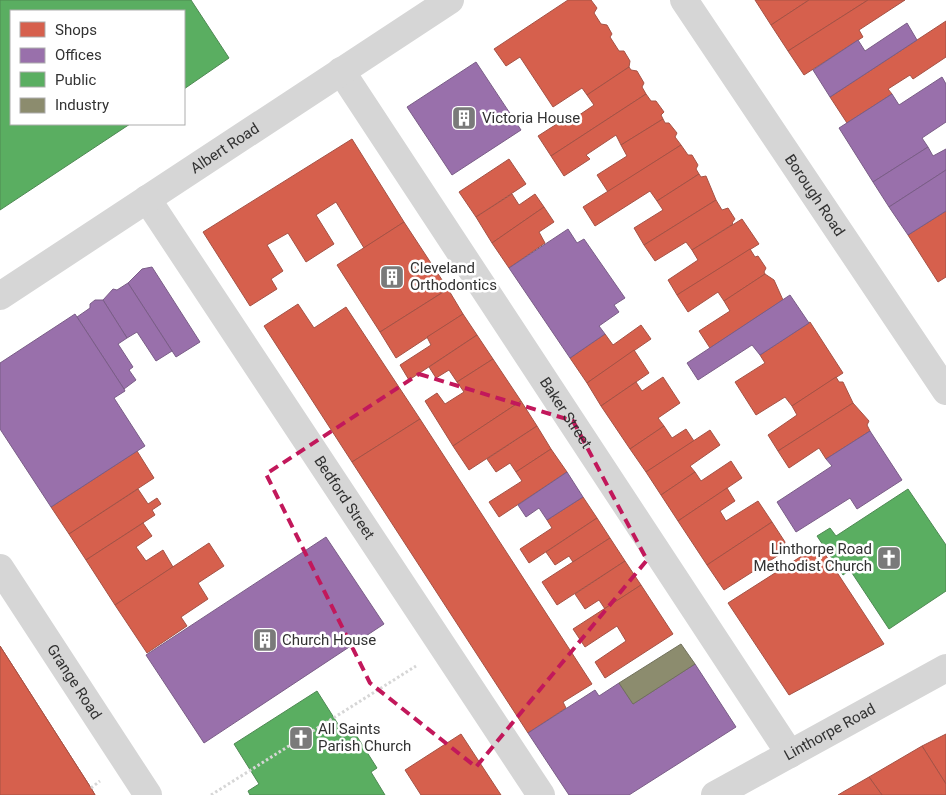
<svg xmlns="http://www.w3.org/2000/svg" width="946" height="795" font-family="Roboto,sans-serif">
<style>
.shops{fill:#d6604d;stroke:#a55245}
.offices{fill:#9970ab;stroke:#7a5d87}
.public{fill:#5aae61;stroke:#4e8953}
.industry{fill:#8c8c6e;stroke:#71715c}
.lines{fill:none;stroke-linecap:round;stroke-linejoin:round}
.path{stroke:#d6d6d6;stroke-width:3;stroke-dasharray:2.5 2.5;stroke-linecap:butt}
.minor{stroke:#d6d6d6;stroke-width:28}
.tertiary{stroke:#d6d6d6;stroke-width:28}
.marked{fill:none;stroke:#c2185b;stroke-width:4;stroke-dasharray:10 6;stroke-linejoin:round}
.labels{text-anchor:middle;dominant-baseline:central;stroke-width:5;stroke-linejoin:round;paint-order:stroke}
.poi-label{font-size:15px;fill:#323232;stroke:#fff;text-anchor:start}
.street-label{font-size:15px;fill:#323232;stroke:#fff}
</style>
<rect width="100%" height="100%" fill="#fff"/>
<g class="shops">
<path d="M568,0H591L597,8L594,13L601,24L607,25L612,34L610,37L619,51H624L630,61L629,67L587,95L582,88L553,107L520,57L506,66L494,49Z"/>
<path d="M755,0H809L771,25Z"/>
<path d="M809,0H868L788,51L771,25Z"/>
<path d="M868,0H905L859,30L863,37L804,75L788,51Z"/>
<path d="M946,21V57L913,79L910,75L888,89L892,94L847,123L830,97Z"/>
<path d="M629,67L631,70L637,71L644,83L642,87L646,94L551,156L538,136L563,120L566,124L594,105L587,95Z"/>
<path d="M646,94L651,101H656L664,112L661,115L663,119L621,145L616,135L586,155L590,159L564,176L551,156Z"/>
<path d="M663,119L665,123H669L677,133L675,137L681,145L608,192L597,175L627,156L621,145Z"/>
<path d="M352,139L404,222L364,248L336,202L316,215L334,244L306,262L288,233L267,245L283,271L271,279L277,289L250,306L203,232Z"/>
<path d="M681,145L688,155H692L698,165L696,169L699,174L657,201L650,191L595,226L583,207Z"/>
<path d="M509,159L526,184L476,217L459,192Z"/>
<path d="M699,174L701,177L706,176L716,200L644,245L634,228L663,210L657,201Z"/>
<path d="M512,194L519,205L535,194L544,207L492,243L476,217Z"/>
<path d="M716,200L722,210L728,208L735,219L732,223L733,224L692,250L686,242L655,261L644,245Z"/>
<path d="M544,207L554,222L539,232L545,243L509,268L492,243Z"/>
<path d="M946,211V277L938,282L908,235Z"/>
<path d="M742,219L759,244L677,295L668,280L698,260L692,250Z"/>
<path d="M404,222L448,289L380,332L337,265Z"/>
<path d="M750,249L755,257L758,256L766,268L764,272L765,274L724,301L718,292L688,312L677,295Z"/>
<path d="M765,274L774,280L783,300L710,348L699,331L730,311L724,301Z"/>
<path d="M448,289L463,314L396,358L380,332Z"/>
<path d="M298,304L314,328L346,307L420,419L352,462L264,326Z"/>
<path d="M463,314L477,335L409,380L400,365L431,345L427,337Z"/>
<path d="M810,322L843,373L792,406L785,397L756,415L735,382L765,363L760,355Z"/>
<path d="M641,325L651,339L587,383L570,358L605,334L613,345Z"/>
<path d="M477,335L493,359L457,382L449,370L436,378L429,367Z"/>
<path d="M634,350L649,373L601,406L587,383Z"/>
<path d="M493,359L521,401L453,446L425,401L437,393L445,404L464,392L457,382Z"/>
<path d="M663,377L680,403L658,418L664,426L630,449L601,406L636,382L642,391Z"/>
<path d="M836,377L839,382H843L853,403L778,451L768,435L797,415L792,406Z"/>
<path d="M521,401L537,426L469,470L453,446Z"/>
<path d="M853,403L869,421L867,425L870,431L826,459L819,448L789,468L778,451Z"/>
<path d="M420,419L592,684L563,702L566,708L528,733L352,462Z"/>
<path d="M537,426L551,449L516,472L510,463L496,472L487,459Z"/>
<path d="M664,426L672,438L686,429L694,441L646,472L630,449Z"/>
<path d="M710,430L720,445L690,466L695,472L661,495L646,472Z"/>
<path d="M551,449L567,472L499,517L489,502L522,481L516,472Z"/>
<path d="M137,451L154,478L69,534L51,507Z"/>
<path d="M731,461L742,478L678,521L661,495L695,472L701,481Z"/>
<path d="M727,488L735,501L720,511L726,521L758,501L772,522L707,565L678,521Z"/>
<path d="M138,489L148,504L157,498L161,504L152,510L155,515L86,560L69,534Z"/>
<path d="M583,497L597,518L529,563L520,549L552,528L547,520Z"/>
<path d="M597,518L610,538L573,562L569,556L555,565L546,552Z"/>
<path d="M772,522L785,542L782,553L724,590L707,565Z"/>
<path d="M143,523L152,536L136,547L146,561L163,550L173,567L115,605L86,560Z"/>
<path d="M610,538L625,561L557,605L542,582Z"/>
<path d="M209,543L224,566L198,583L208,599L181,617L187,626L147,653L115,605Z"/>
<path d="M819,545L884,644L789,695L728,603Z"/>
<path d="M625,561L641,585L605,609L599,600L585,609L575,594Z"/>
<path d="M641,585L673,634L605,678L595,662L626,641L617,626L585,647L573,629Z"/>
<path d="M0,646L91,788L95,795H0Z"/>
<path d="M0,646L91,788L95,795H0Z"/>
<path d="M461,734L501,795H421L405,770Z"/>
<path d="M946,734V784L922,746Z"/>
<path d="M922,746L946,784V795H882L869,777Z"/>
<path d="M869,777L882,795H838L843,792Z"/>
</g>
<g class="offices">
<path d="M907,23L917,40L830,97L813,70L858,40L865,51Z"/>
<path d="M476,62L521,130L452,175L407,107Z"/>
<path d="M942,77L946,84V122L922,138L928,147L873,182L839,128L892,94L899,105Z"/>
<path d="M928,147L933,156L946,149V170L889,207L873,182Z"/>
<path d="M946,170V211L908,235L889,207Z"/>
<path d="M568,229L577,243L584,239L625,298L614,305L619,312L599,326L605,334L570,358L509,268Z"/>
<path d="M152,267L200,342L176,357L128,283L142,269Z"/>
<path d="M128,283L172,351L156,361L137,332L127,338L103,300L113,289L117,290Z"/>
<path d="M790,295L809,323L760,355L752,345L698,380L687,363Z"/>
<path d="M95,300H103L127,338L118,344L133,367L129,370L136,380L124,389L77,317L90,308V304Z"/>
<path d="M75,314L124,389L125,391L114,398L145,446L51,507L0,429V363Z"/>
<path d="M870,431L902,480L857,509L850,498L796,532L777,502L832,466L826,459Z"/>
<path d="M567,472L583,497L547,520L539,508L526,517L518,505Z"/>
<path d="M326,537L384,624L204,743L146,655Z"/>
<path d="M695,664L736,727L629,795H569L528,733L595,690L599,696L619,683L633,704Z"/>
</g>
<g class="public">
<path d="M0,0H191L229,58L184,89V11H11V124H130L0,210Z"/>
<path d="M908,489L946,545V591L889,629L850,570L843,575L817,536L830,528L836,536Z"/>
<path d="M317,691L343,732L351,727L377,768L371,772L385,795H250L248,791L259,784L234,744Z"/>
</g>
<path class="industry" d="M681,644L695,664L633,704L619,683Z"/>
<g class="lines">
<g class="path">
<path d="M91,788L100,781"/>
<path d="M211,795L416,666"/>
</g>
<g class="minor">
<path id="s1" d="M341,71L790,754"/>
<path id="s2" d="M147,199L541,795"/>
<path id="s3" d="M0,296L450,0"/>
<path id="s4" d="M0,568L148,795"/>
<path id="s5" d="M715,795L946,668"/>
</g>
<path class="tertiary" id="s6" d="M684,0L946,391"/>
</g>
<path class="marked" d="M419,374L573,421L647,560L476,767L370,683L266,474Z"/>
<defs>
<symbol id="building-square" viewBox="-11 -11 22 22"><rect x="-9" y="-9" width="18" height="18" rx="4" fill="#7a7a7a" stroke="#fff"/><path d="M-4-6H4V6H1V3H-1V6H-4ZM-2.5-4.3h1.7v1.8h-1.7ZM.8-4.3h1.7v1.8H.8ZM-2.5-1h1.7V.8h-1.7ZM.8-1h1.7V.8H.8Z" fill="#fff"/></symbol>
<symbol id="church-square" viewBox="-11 -11 22 22"><rect x="-9" y="-9" width="18" height="18" rx="4" fill="#7a7a7a" stroke="#fff"/><path d="M-1.2-6h2.4v3.5h3.3v2.4h-3.3V6h-2.4V-.1h-3.3v-2.4h3.3Z" fill="#fff"/></symbol>
</defs>
<g fill-rule="evenodd">
<use href="#building-square" x="450" y="104" width="28" height="28"/>
<use href="#building-square" x="378" y="263" width="28" height="28"/>
<use href="#church-square" x="875" y="544" width="28" height="28"/>
<use href="#building-square" x="251" y="626" width="28" height="28"/>
<use href="#church-square" x="287" y="724" width="28" height="28"/>
</g>
<g class="labels">
<g class="poi-label">
<text x="482" y="118">Victoria House</text>
<text x="410" y="268">Cleveland<tspan x="410" dy="17">Orthodontics</tspan></text>
<text x="872" y="549" text-anchor="end">Linthorpe Road<tspan x="872" dy="17">Methodist Church</tspan></text>
<text x="282" y="640">Church House</text>
<text x="318" y="729">All Saints<tspan x="318" dy="17">Parish Church</tspan></text>
</g>
<g class="street-label">
<text stroke="none"><textPath href="#s3" startOffset="269">Albert Road</textPath></text>
<text stroke="none"><textPath href="#s6" startOffset="235">Borough Road</textPath></text>
<text stroke="none"><textPath href="#s1" startOffset="409">Baker Street</textPath></text>
<text stroke="none"><textPath href="#s2" startOffset="358">Bedford Street</textPath></text>
<text stroke="none"><textPath href="#s4" startOffset="136">Grange Road</textPath></text>
<text stroke="none"><textPath href="#s5" startOffset="131">Linthorpe Road</textPath></text>
</g>
</g>
<rect x="10" y="10" width="175" height="115" fill="#ffffff" stroke="#adadad"/>
<rect x="20" y="22" width="25" height="15" fill="#d6604d" stroke="#adadad"/>
<text x="55" y="35" font-size="15" fill="#323232">Shops</text>
<rect x="20" y="48" width="25" height="15" fill="#9970ab" stroke="#adadad"/>
<text x="55" y="60" font-size="15" fill="#323232">Offices</text>
<rect x="20" y="72" width="25" height="15" fill="#5aae61" stroke="#adadad"/>
<text x="55" y="85" font-size="15" fill="#323232">Public</text>
<rect x="20" y="98" width="25" height="15" fill="#8c8c6e" stroke="#adadad"/>
<text x="55" y="110" font-size="15" fill="#323232">Industry</text>
</svg>
